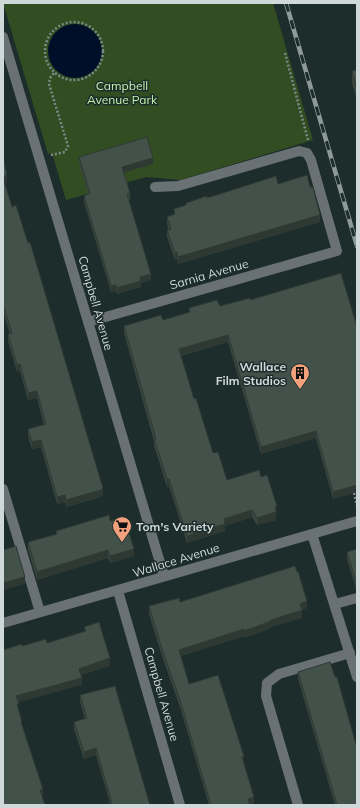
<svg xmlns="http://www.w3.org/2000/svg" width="360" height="808" font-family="Mulish,sans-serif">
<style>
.green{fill:#324d22}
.water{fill:#000f29}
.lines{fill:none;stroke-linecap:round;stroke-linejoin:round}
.path{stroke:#7d8a8a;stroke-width:2.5;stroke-dasharray:2 2;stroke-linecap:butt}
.minor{stroke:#6a7174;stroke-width:10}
.rail-casing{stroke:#8e9a9a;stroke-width:4.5}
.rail{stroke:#1c2d2c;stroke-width:3;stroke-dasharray:9;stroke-linecap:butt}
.wall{fill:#39463f}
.shaded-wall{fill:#2e3933}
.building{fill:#425149;stroke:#2e3933}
.labels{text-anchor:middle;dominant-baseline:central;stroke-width:3;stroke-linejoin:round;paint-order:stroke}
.park-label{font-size:12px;fill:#c6f4ac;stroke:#1c2d2c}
.street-label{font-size:12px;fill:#cfd9d9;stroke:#1c2d2c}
.poi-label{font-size:12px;font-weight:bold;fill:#cfd9d9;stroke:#1c2d2c;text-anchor:end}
</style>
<rect width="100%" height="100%" fill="#1c2d2c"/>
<path class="green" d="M3,3H273L313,140L180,180L146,177L66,200L52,153L48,154Z"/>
<circle class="water" cx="75" cy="51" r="27"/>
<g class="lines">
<g class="path">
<circle cx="74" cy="51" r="29"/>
<path d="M285,53L308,140"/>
<path d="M51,155L65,152L68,146L49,84L50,78L54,73"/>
<path d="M354,493L357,506"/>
</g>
<g class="minor">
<path d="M3,37L164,576"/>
<path d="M88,322L337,251L311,160L307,153L299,151L178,186L155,187"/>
<path d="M3,489L40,612"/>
<path d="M312,534L357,677"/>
<path d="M118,591L180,805"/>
<path d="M335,604L357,598"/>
<path d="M3,623L357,521"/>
<path d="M298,805L266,696L267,683L279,674L350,653"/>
</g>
<defs>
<path id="rail" d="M286,3L357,246"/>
</defs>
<use href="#rail" class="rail-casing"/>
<use href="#rail" class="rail"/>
</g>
<g class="wall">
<path d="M357,70V101L352,83V71Z"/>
<path d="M3,157L7,182L5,183L103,495L101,497L66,507L65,502L57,504L41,447L32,449L28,436V429L44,425L37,398L28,400L20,371L17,372L8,341V334H10L3,312Z"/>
<path d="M79,157L153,164L124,172L130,193V200H129L151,280L141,283V287L117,294L116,291L111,292L84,202V196L88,194L79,163Z"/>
<path d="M278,184L320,222L178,264L177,259L175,260L167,237V230L168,229L167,224V217L174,214V209L186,205V203Z"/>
<path d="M250,300L357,327V492L333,499L316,438L261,454L228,342L181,356L194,399L213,453L227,480L261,477L277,513L276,514V520L257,525L252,517L225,526V531L187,543L169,486L167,487L159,461L154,446V441L124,333V326L163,320L189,313V308L220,306Z"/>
<path d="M110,521L134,556L110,563L108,558L37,580L28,550V542L56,534V531Z"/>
<path d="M357,549V592L347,559V552Z"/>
<path d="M180,602L307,608L302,610V618L271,627V628L258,633L244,638V636L181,656L189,684L244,763V764L254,804L251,805H209L180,707L163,659L149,614V606Z"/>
<path d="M298,672L357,805H335L298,679Z"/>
<path d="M80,695L150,805L110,803L96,755L84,759L74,729V722L85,719L80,702Z"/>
</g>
<g class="shaded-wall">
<path d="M153,158V164L122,173V167Z"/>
<path d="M7,175V182L3,184V177Z"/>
<path d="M320,215V222L178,264V257Z"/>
<path d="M177,252V259L175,260V253Z"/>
<path d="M151,274V280L141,283V287L117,294V288L140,277Z"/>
<path d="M116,285V291L111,292V286Z"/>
<path d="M228,335V342L179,356V349Z"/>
<path d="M20,364V371L17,372V365Z"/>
<path d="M37,391V398L28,400V393Z"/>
<path d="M316,431V438L261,454V447Z"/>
<path d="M41,440V447L32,449V442Z"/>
<path d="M167,479H169V486L167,487Z"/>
<path d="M357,485V492L333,499V492Z"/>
<path d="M103,488V495L101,497L66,507V500Z"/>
<path d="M65,495V502L57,504V497Z"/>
<path d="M277,506L276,520L257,525V518L275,507Z"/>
<path d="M252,510V517L225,526V531L187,543V536L224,519Z"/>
<path d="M134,549V556L110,563V556Z"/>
<path d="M108,550V558L37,580V572Z"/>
<path d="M25,577V584L3,590V583Z"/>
<path d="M307,601V608L300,611V604Z"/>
<path d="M302,610V618L271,627V628L244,638V631L271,620Z"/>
<path d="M244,629V636L179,657V650Z"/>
<path d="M110,658V666L79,676V669Z"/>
<path d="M82,678V685L16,703V696Z"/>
<path d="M96,748V755L84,759V752Z"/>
<path d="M244,756V763L242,764V757Z"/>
<path d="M43,789V796L40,797V790Z"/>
<path d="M254,797V804L248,805V799Z"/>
</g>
<g class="building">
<path d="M357,70V89L352,71Z"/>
<path d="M147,137L153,158L122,167L130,193L127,194L151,274L140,277L141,281L117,288L116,285L111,286L84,196L90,193L79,157Z"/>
<path d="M3,157L7,175L3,177Z"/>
<path d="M307,175L310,187H313L320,215L178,257L177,252L175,253L167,230L171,229L167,217L175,214L174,209L186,205V203L207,196V198L276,176L278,184Z"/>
<path d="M3,178L12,207L16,205L28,243L30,242L97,468L103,488L101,490L66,500L65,495L57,497L41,440L32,442L28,429L46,424L37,391L28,393L20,364L17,365L8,334L12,333L3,305Z"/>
<path d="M341,273L357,327V485L333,492L316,431L261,447L228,335L179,349L194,399L196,398L213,453L218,452L227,480L259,470L261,477L267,475L277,506L275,507L276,512L257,518L252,510L224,519L225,524L187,536L169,479H167L159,454L154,439H156L124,326L161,315L163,320L190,312L189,308L217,300L220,306L250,298V300Z"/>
<path d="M109,515L110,521L124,517L134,549L110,556L108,550L37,572L28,542L57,534L56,531Z"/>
<path d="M16,546L25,577L3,583V550Z"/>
<path d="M357,549V585L347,552Z"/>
<path d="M295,566L297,572L298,571L307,601L300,604L302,610L271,620V621L258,626L244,631V629L179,650L189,684L218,675L244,756L242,757L254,797L248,799L250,805H211L180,700L163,652L149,606L179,598L180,602Z"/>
<path d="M99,622L110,658L79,669L82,678L16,696L19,704H17L22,722H21L43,789L40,790L45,805H3V650L22,644V646L46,639L47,643L86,631L84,627Z"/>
<path d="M330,662L335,677H337L357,748V805H337L298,672Z"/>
<path d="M115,686L150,805H107V804L112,803L96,748L84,752L74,722L87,718L80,695Z"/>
</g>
<defs>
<symbol id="building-pin" viewBox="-11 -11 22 30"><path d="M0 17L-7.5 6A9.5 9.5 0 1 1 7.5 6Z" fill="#f1a17c" stroke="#1c2d2c"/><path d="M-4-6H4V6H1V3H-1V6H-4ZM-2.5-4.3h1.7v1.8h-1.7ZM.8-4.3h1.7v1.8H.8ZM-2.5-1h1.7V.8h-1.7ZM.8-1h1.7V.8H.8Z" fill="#111"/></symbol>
<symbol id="supermarket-pin" viewBox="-11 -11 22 30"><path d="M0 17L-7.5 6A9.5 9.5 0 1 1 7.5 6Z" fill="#f1a17c" stroke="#1c2d2c"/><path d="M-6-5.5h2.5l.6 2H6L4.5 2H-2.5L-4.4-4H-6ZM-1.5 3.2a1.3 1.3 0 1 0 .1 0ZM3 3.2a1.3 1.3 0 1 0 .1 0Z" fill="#111"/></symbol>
</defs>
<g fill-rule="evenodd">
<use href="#building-pin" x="289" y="362" width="22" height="30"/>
<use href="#supermarket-pin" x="111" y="515" width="22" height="30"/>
</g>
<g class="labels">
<g class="park-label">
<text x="122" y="85">Campbell<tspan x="122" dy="14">Avenue Park</tspan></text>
</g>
<g class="street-label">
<text transform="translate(209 274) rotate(-16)">Sarnia Avenue</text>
<text transform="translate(96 303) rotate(74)">Campbell Avenue</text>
<text transform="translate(176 560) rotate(-17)">Wallace Avenue</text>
<text transform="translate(162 694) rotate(74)">Campbell Avenue</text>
</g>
<g class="poi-label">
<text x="286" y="366">Wallace<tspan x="286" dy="14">Film Studios</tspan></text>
<text x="136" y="526" text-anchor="start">Tom's Variety</text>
</g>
</g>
<rect width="360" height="808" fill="none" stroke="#cfd9d9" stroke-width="8"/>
</svg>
